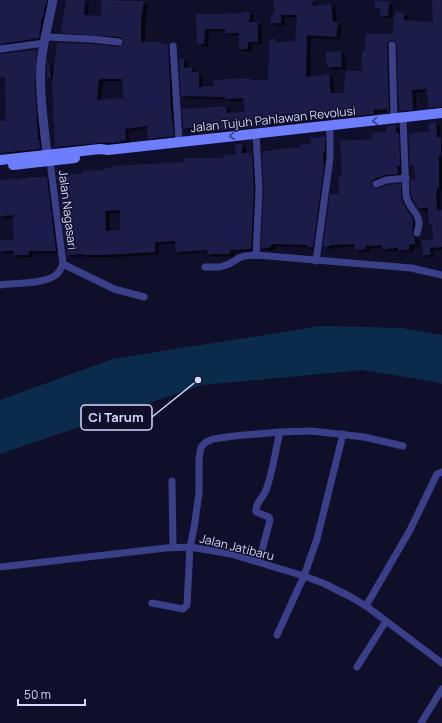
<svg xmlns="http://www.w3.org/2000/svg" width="442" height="723" font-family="Manrope,sans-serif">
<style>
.water{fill:#0b2b4c}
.building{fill:#1e1b4a;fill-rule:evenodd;filter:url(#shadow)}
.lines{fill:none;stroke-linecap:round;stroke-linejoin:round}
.minor{stroke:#394089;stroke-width:7}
.tertiary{stroke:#394089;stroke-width:9}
.secondary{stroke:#6e7dff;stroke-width:10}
.oneway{stroke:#3a4089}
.labels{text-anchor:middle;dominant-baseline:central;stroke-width:3;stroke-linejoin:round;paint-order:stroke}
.street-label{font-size:12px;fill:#d7d8ff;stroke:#100f29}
.leader{fill:none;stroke:#d7d8ff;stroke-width:1.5}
.callout-dot{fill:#d7d8ff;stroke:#100f29;stroke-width:1.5}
.callout{fill:#100f29;stroke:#d7d8ff;stroke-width:1.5}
.callout-label{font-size:13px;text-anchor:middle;font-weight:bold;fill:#d7d8ff}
</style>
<defs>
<filter id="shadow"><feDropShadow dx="4" dy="2.5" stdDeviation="0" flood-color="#0009"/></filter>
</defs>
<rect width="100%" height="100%" fill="#100f29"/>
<path class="water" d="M321,326L402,328L442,335V384L436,382L363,370L202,385L0,454V400L113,359Z"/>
<g class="building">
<path d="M0,0H47L45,8H44V14L41,21L39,38L0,44Z"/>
<path d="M66,0H85L84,15L101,16V0L144,1L141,21V42H162V44H168L171,110L174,136L148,139L147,126L125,129L126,140L120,141V142L99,143L55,147L52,83L57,43L92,44L118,47L123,45L124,42L122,38L120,37L61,33ZM101,79H122L123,98L97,100L99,80H100Z"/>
<path d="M274,0H313L312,6L331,4L333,22H338L336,37L307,35L306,77L329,74L331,93H344L345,71H362V51L365,50L366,34H392L395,12L404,13V20L433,22L432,0H442V107L429,108L426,89L412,90L413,110L399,111L397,45L395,41L391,40L388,42L387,45L389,112L387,113V109L374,110V114L348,117H328V119L316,120L315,114L294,118V123H286V121H269V126L231,130L211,131V127L184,128V135L182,109L226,106L227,113L245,112L243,98L225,99V97L181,96L179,59H184V68L192,67V72H199V87L214,86V80L250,78V80H268V65H269V39H276V42L295,41L297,15H281V23H271V14H274Z"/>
<path d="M375,0L389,2L388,16H380V8H375Z"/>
<path d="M242,12H250L249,22H258V42H248V49H239V33H225V29H205L204,44H197L196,14H223V13L242,14Z"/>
<path d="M37,50L35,87L38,140H39L40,149L0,153V121H5L6,115L5,78L4,77H0V54Z"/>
<path d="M341,51L342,67H327L326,52Z"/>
<path d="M47,61H48L51,78H47Z"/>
<path d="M429,123H436L437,137H441V155L439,156V188H437L436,195L437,210H442V247L430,248L431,255H423L422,240H433L432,224H429L428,208H418L411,195L410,180L415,179L414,165H410L409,133L429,132Z"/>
<path d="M396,125V133H399L400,166H397L398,174L385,175L374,179L372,181L371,185L376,189L387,185L401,184V196L403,203L413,219L412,234L415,238V244L409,245V250H398V248L382,249V245L366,246V249L355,250L354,244L330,245V246L323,247L330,194H339L338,177H342L340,141L373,139L372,133L386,132V126Z"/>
<path d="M325,137V152H323L324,167L313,247H307V245L272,244V246H270V248H261L264,190L262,153H264V151H273V149L300,148V145L311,144L310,138Z"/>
<path d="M242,144V153H252L254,190L251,249L230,250V254H208L207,250L176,252L175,241L155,242V252L106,255H83V254L67,255L57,175L82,174V171L104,170V168H113V166L184,162L183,158H223V155L236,154L235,145ZM120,210V230L106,231L105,211Z"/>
<path d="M28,177H47L56,251H29V255H14V251H0V240H14L13,215L0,216V180L15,178V180L28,178Z"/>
</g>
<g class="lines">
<g class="minor">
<path d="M46,37L92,39L119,42"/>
<path d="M392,45L394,119"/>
<path d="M173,46L179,142"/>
<path d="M0,49L44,43"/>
<path d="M403,118L406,196C410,213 424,213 417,233"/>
<path d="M256,134L259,190L256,255"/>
<path d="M376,184L386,180L406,178"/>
<path d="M316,261L330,158V126"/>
<path d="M63,264L114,289L144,297"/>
<path d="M205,267H220L229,264L239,258L244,256L256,255L411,268L442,275"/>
<path d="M0,285C15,283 44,284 56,275C60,272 61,268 63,264L50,161"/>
<path d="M172,481L173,547"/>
<path d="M259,562L270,520L269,517L256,512C255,503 263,498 266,490C273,472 275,451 280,432"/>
<path d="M0,567L166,548L190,547L231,554L304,576L323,583L349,596L366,606L442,663"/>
<path d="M152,603L183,609L187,605L190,547L194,528L199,493V459L201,447L206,442L213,439L234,436L280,432L312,431L364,437L403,446"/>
<path d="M366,606L410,530L437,474L442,472"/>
<path d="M277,635L304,576L317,539L343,434"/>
<path d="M357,667L386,621"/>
<path d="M421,723L442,689"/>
</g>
<path class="tertiary" d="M47,154C44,125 39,94 41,64C43,42 49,21 53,0"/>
<g class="secondary">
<path d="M0,160L100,149L108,150L442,113"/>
<path d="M13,165L75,158"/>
</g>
</g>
<defs><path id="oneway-chevron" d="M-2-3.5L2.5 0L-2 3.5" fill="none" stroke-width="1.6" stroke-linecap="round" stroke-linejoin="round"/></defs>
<g class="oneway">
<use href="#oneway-chevron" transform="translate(375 121) rotate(174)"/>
<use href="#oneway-chevron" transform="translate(232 136) rotate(174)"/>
</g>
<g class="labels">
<g class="street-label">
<text transform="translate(273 119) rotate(-6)">Jalan Tujuh Pahlawan Revolusi</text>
<text transform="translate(68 210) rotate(83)">Jalan Nagasari</text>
<text transform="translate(237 547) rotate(14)">Jalan Jatibaru</text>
</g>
</g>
<path class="leader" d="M198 380L152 417"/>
<circle class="callout-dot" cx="198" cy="380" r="4"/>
<rect class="callout" x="81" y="405" width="71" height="25" rx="4"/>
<g class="callout-label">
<text x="116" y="422">Ci Tarum</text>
</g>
<path d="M18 699v6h67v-6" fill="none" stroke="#d7d8ff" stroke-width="2"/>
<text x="24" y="699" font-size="12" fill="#d7d8ff" stroke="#100f29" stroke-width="3" paint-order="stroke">50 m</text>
</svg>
